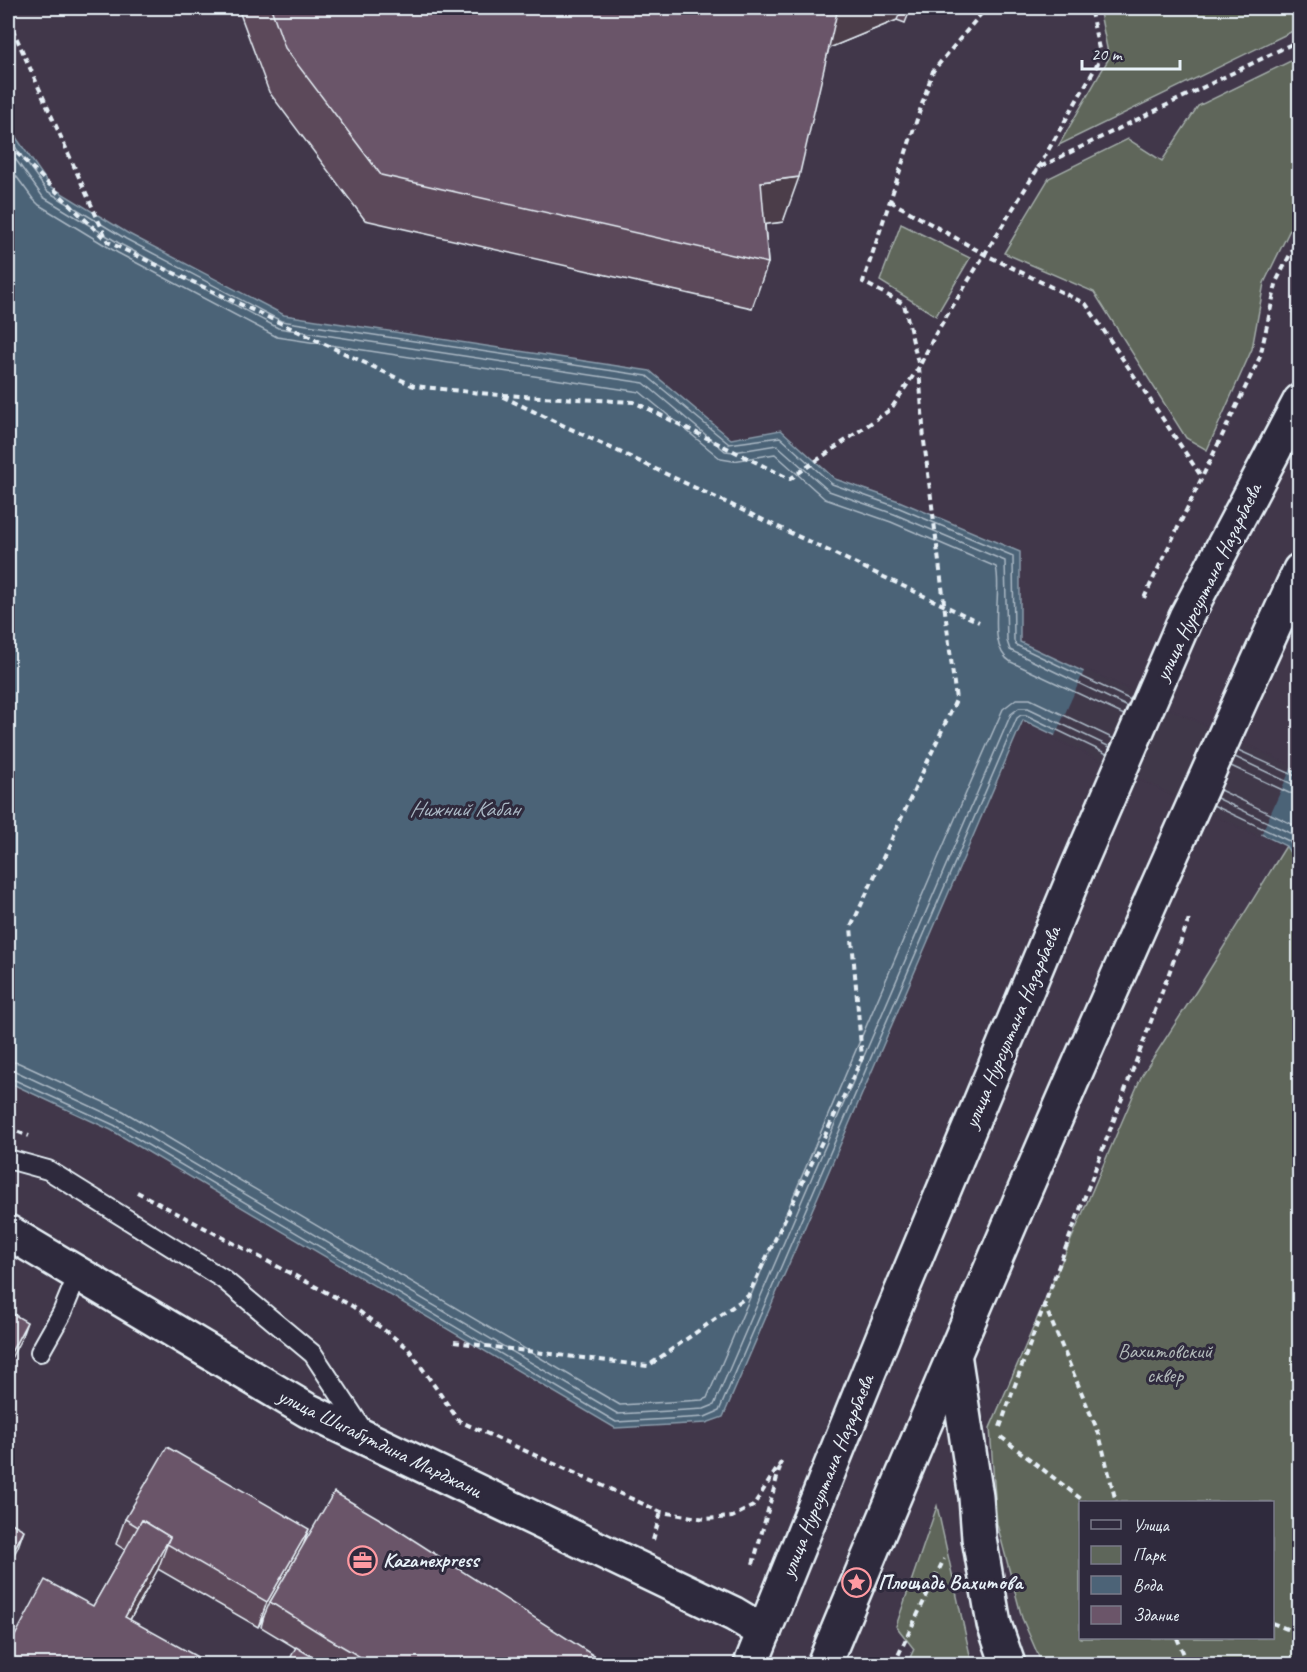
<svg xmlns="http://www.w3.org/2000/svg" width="1307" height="1672" font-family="Caveat,sans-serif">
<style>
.green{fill:#5e665a;stroke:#a3aca9;stroke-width:1.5;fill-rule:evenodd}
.water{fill:#4c6377;stroke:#8a9cab;stroke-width:1.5}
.pier{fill:#41374a}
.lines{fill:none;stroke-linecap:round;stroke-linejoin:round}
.shore{stroke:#aab8c4;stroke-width:1.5}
.service-casing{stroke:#e8f1f8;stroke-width:22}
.minor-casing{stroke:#e8f1f8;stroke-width:38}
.secondary-casing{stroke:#e8f1f8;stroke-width:38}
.path{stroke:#e8f1f8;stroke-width:4;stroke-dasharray:6 4.5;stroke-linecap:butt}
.service{stroke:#2f2a3d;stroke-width:18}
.minor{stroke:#2f2a3d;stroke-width:33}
.secondary{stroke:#2f2a3d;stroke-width:33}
.wall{fill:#5c495a;stroke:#e8f1f8;stroke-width:1.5}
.shaded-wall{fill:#4b3c4a;stroke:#e8f1f8;stroke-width:1.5}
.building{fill:#6b5569;stroke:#e8f1f8;stroke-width:1.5}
.labels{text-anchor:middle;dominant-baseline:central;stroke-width:6;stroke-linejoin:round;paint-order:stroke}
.street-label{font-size:21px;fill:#e8f1f8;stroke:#2f2a3d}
.park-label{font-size:21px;fill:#b1b9b9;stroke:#2f2a3d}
.poi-label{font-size:21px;font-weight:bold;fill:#e8f1f8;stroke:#2f2a3d;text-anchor:start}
.water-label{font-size:22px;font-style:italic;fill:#aab8c4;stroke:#2f2a3d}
</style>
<rect width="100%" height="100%" fill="#41374a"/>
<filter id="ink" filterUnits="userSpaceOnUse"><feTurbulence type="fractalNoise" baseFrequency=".0167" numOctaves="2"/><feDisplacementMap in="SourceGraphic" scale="12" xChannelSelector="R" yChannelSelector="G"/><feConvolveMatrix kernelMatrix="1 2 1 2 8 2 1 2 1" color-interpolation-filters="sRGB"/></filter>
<g filter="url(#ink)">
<g class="green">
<path d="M1099,8H1294L1299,12V28L1059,145L1109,58Z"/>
<path d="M1299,57V211L1264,283L1252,349L1207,450L1186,438L1094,292L1004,253L1049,178L1128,139L1162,161L1198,106Z"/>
<path d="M901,224L970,258L936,316L880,281Z"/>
<path d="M1286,846L1300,867L1299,1664H1042L1022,1618L997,1524L990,1428L1142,1075L1197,990ZM1080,1502H1272V1638H1080Z"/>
<path d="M937,1506L972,1664H907L914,1649L896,1626Z"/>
</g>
<path class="water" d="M8,126L50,186L129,234L284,315L650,371L731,439L781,430L835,479L899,501L1020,552V642L1299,773V867L1286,846L1023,720L723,1417L706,1423L615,1428L111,1130L8,1082Z"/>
<path class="pier" d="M1085,669L1292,766L1260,837L1054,738Z"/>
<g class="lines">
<g class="shore">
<path d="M8,137L47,191L126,239L281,321L647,376L729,444L780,437L832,484L897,507L1013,556L1014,641L1016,645L1131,700"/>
<path d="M8,149L43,197L122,245L278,328L644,383L725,451L734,452L777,445L829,491L894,514L1005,561L1007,641L1010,650L1128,707"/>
<path d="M8,165L33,199L39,205L118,253L277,337L640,392L721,459L733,461L775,454L825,499L891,522L996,567C1003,593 985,646 1011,662L1124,715"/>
<path d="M1238,750L1300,778"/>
<path d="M1235,757L1292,784L1300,785"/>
<path d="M1231,766L1289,793L1300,794"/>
<path d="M1220,790L1300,828"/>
<path d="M1217,798L1292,834L1300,842"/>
<path d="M1213,805L1289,841L1300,856"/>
<path d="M8,1061L19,1063L123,1111L620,1405L702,1400L707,1398L966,793L1003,709L1016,699H1030L1114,739"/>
<path d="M8,1070L15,1071L118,1119L618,1414L704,1409L714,1405L1011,714L1019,708H1028L1110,747"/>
<path d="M8,1077L114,1125L616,1422L705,1417L719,1411L1017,718L1021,715H1026L1107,754"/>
</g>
<defs>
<g id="service">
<path d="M8,1159L48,1170L223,1279L313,1354L365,1433"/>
<path d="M40,1352L62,1313L78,1274"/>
</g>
<path id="minor" d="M8,1232L307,1410L734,1614L764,1632"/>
<g id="secondary">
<path d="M954,1354L976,1497L979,1538L994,1624L1008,1664"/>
<path d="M751,1664L893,1312L1078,867L1186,617L1300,401"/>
<path d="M824,1664C977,1297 1134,931 1300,570"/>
</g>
</defs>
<use href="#service" class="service-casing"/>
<use href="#minor" class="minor-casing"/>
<use href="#secondary" class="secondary-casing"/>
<g class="path">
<path d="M8,19L108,242L414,386L499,395L979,622"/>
<path d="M8,146L17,153L106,240"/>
<path d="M1038,168L1101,58L1090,8"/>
<path d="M890,201L984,254L1086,304L1201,476"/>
<path d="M503,395L634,402L790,479L891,409L919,367L904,304L863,282L933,71L986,8"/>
<path d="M1144,598L1260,357L1277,280L1300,235"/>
<path d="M8,1128L29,1136"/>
<path d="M137,1192L352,1306L408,1348L459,1421L661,1512L705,1519L732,1517L753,1506L782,1461"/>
<path d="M1044,1304L1099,1434L1116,1502"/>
<path d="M454,1342L648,1366L748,1296L862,1058L851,927L956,700L924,441L919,367L936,333L1038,168L1300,40"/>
<path d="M1000,1427C1061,1255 1128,1086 1190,916"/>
<path d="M1001,1437L1085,1502"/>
<path d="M653,1540L661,1512"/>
<path d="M753,1564L780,1467"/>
<path d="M1272,1623L1300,1634"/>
<path d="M1177,1638L1188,1664"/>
<path d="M894,1664L944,1559"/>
</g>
<use href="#service" class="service"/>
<use href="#minor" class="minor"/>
<use href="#secondary" class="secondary"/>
</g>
<g class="wall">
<path d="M238,8H911L905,23L897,20L829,48L783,222L765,224L768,263L752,308L365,220L269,92Z"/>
<path d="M125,1519L304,1543L597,1665H287L296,1648L261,1627L264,1616L258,1627L158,1569L130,1620L93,1606L125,1550L116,1544Z"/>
</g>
<g class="shaded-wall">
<path d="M838,8H902L897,20L822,51Z"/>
<path d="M799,177L783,222L745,227L761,182Z"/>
<path d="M27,1322L21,1339L8,1364V1358Z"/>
<path d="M309,1529L300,1554L270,1602L264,1616L258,1627L267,1602Z"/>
<path d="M24,1530L18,1547L8,1566V1561Z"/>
<path d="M170,1537L158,1569L113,1650L125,1617Z"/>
</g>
<g class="building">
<path d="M271,8H838L799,177L761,182L768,263L381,175L285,48Z"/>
<path d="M8,1311L27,1322L8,1358Z"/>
<path d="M167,1447L309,1529L267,1602L167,1544L170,1537L142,1520L138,1527L125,1519Z"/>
<path d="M334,1492L390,1525L599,1659L595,1665H374L326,1637L270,1602Z"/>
<path d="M142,1520L170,1537L125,1617L212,1665L8,1664V1649L45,1580L93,1606Z"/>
<path d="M8,1521L24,1530L8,1561Z"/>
<path d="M296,1647L326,1665H287Z"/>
</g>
</g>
<defs>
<symbol id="office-ring" viewBox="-11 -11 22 22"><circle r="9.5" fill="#2f2a3d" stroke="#ff9aa2" stroke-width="1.5"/><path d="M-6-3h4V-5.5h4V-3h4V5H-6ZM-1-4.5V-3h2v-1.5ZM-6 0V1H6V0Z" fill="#ff9aa2"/></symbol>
<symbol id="sight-ring" viewBox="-11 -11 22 22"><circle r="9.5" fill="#2f2a3d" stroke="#ff9aa2" stroke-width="1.5"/><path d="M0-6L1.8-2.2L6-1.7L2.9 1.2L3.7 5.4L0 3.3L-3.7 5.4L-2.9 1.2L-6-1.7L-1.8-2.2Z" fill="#ff9aa2"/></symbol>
</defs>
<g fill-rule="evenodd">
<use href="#office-ring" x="346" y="1544" width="33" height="33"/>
<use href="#sight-ring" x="840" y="1566" width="33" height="33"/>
</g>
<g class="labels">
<g class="street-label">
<text transform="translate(1208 582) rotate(-64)">улица Нурсултана Назарбаева</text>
<text transform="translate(1012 1027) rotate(-67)">улица Нурсултана Назарбаева</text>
<text transform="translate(380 1443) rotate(26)">улица Шигабутдина Марджани</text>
<text transform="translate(827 1476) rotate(-68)">улица Нурсултана Назарбаева</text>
</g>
<g class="park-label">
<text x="1165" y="1351">Вахитовский<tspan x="1165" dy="24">сквер</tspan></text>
</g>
<g class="poi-label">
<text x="383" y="1560">Kazanexpress</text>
<text x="878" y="1582">Площадь Вахитова</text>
</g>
<g class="water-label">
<text x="464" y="809">Нижний Кабан</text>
</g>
</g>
<rect width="1307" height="1672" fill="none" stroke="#2f2a3d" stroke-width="30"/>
<rect x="15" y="15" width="1277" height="1642" fill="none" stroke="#e8f1f8" stroke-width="2" filter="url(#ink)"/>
<rect x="1079" y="1501" width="195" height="138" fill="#2f2a3d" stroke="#797a88" stroke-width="1.5"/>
<rect x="1091" y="1520" width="30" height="9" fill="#2f2a3d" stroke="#797a88" stroke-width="1.5"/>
<text x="1133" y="1531" font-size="18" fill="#e8f1f8">Улица</text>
<rect x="1091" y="1546" width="30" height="18" fill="#5e665a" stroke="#797a88" stroke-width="1.5"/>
<text x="1133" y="1561" font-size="18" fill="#e8f1f8">Парк</text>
<rect x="1091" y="1576" width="30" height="18" fill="#4c6377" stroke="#797a88" stroke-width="1.5"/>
<text x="1133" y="1591" font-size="18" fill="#e8f1f8">Вода</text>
<rect x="1091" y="1606" width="30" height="18" fill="#6b5569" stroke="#797a88" stroke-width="1.5"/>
<text x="1133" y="1621" font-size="18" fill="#e8f1f8">Здание</text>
<path d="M1082 60v9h98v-9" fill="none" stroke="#e8f1f8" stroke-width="3"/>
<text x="1091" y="60" font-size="18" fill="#e8f1f8" stroke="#2f2a3d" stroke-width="4.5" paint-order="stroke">20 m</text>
</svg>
